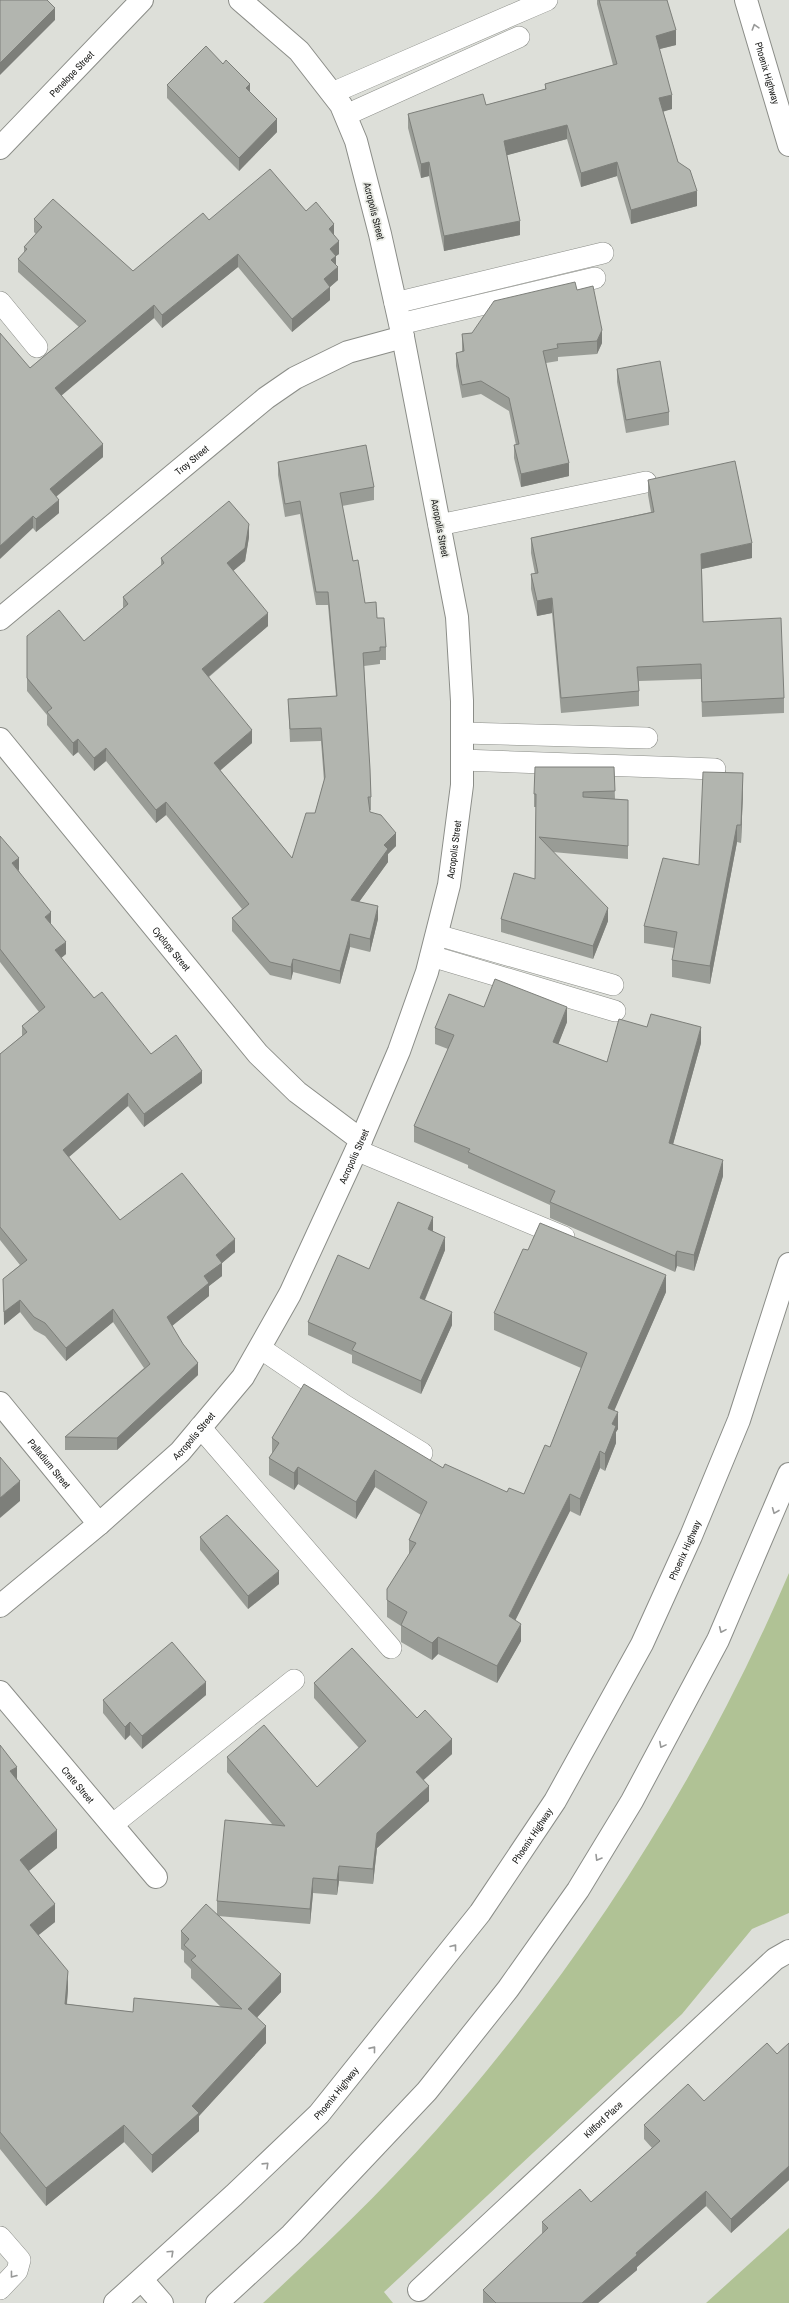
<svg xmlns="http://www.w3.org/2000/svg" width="789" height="2303" font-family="'Archivo Narrow',sans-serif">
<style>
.green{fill:#b0c295}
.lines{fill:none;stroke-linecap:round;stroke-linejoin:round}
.service-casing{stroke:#8b8d88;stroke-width:22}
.minor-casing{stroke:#8b8d88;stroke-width:24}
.secondary-casing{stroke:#8b8d88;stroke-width:24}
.service{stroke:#fff;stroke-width:21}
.minor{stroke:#fff;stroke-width:22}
.secondary{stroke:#fff;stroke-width:22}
.wall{fill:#999c96}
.shaded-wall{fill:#7d7f7a}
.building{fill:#b2b5af;stroke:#7d7f7a}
.oneway{stroke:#989998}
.labels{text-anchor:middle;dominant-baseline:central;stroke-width:3.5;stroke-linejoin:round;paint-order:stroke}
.street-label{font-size:10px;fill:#1b1c1a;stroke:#eaece6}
</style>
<rect width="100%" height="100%" fill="#dddfd9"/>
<g class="green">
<path d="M789,1573V1913L752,1929L682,2014L384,2292L393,2303H263C331,2240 398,2176 458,2105C594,1946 707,1766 789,1573Z"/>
<path d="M789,2228V2303H706Z"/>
</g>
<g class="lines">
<defs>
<g id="service">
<path d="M332,93L547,0"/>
<path d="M346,115L519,37"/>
<path d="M0,302L37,347"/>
<path d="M395,303L603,253"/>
<path d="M400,324L595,278"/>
<path d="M439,525L646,482"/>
<path d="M462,733L647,738"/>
<path d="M462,760L715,769"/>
<path d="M437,935L613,985"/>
<path d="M431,956L615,1011"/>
<path d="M356,1150L564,1237"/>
<path d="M260,1348L344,1405L422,1453"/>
<path d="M200,1427L391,1648"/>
<path d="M112,1825L294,1680"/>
<path d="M0,2237L20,2260L17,2271L0,2289"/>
</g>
<g id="minor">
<path id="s1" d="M0,148L142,0"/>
<path id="s2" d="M0,619L266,398L295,378L348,352L403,337"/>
<path id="s3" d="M0,739L258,1054L297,1092L361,1140"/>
<path id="s4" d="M0,1403L99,1524"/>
<path id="s5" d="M0,1606L99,1524L180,1452L243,1377L290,1294L361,1140L399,1051L427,972L449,885L462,785V701L457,617L403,337L380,234L356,141L341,105L299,51L240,0"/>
<path id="s6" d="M0,1692L156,1877"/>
<path d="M142,2280L162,2303"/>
<path id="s7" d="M419,2290L775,1959L789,1951"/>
</g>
<g id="secondary">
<path id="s8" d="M746,0L789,145"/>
<path id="s9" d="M115,2303L234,2195L319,2114L480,1913L555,1801L642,1644L691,1536L739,1420L789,1264"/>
<path d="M217,2303L291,2235L427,2091L508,1989L578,1890L632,1801L718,1640L789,1474"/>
</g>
</defs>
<use href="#service" class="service-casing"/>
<use href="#minor" class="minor-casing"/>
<use href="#secondary" class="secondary-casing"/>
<use href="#service" class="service"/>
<use href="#minor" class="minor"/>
<use href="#secondary" class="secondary"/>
</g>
<g class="wall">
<path d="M597,0H667L676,45L659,49L672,109L663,111L678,162L697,206L631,224L617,176L581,187L567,139L507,155L520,235L444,251L429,176L421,178L408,128V114L486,105L545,89V84L613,65L597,4Z"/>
<path d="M167,85L250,92L277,132L239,171L167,98Z"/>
<path d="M306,211L334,236L339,254L336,256V265L338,280L330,287V300L292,332L238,267L162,328L154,318L61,395L103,457L56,496L59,513L36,532L33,528L30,368L79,327L18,272V259L24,253V247L36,234L34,232V219L133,271L209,220Z"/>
<path d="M577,290L602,343L597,354L558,357V361L546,363L569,476L521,487L514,458V445H516L509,411L481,394L462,398L456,366V353L462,352V334L472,333Z"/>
<path d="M617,369L669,412V425L626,433L617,382Z"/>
<path d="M278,462L374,487V500L342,506L353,561L365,603L377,618L386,647V660H380V664L364,666L371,797V810H370V812L396,846L388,854V862L359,902L378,919L370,952L350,947L340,984L293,972L291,980L270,975L232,931V918L242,909L166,815L156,823L106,761L94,771L78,752L73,756L47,725V715L27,691V636L84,641L123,608V597L161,566V558L249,537L245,561L233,571L268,626L209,677L252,743L220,770L292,858L315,813L324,781L321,741L290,742L288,699L336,696L328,605H316L300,514L285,517L278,475Z"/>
<path d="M648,480L752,558L702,569L703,622L784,698V713L702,717L701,679L639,681V706L561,713L552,613L537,616L531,589V574H535L531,553V538L651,512L648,495Z"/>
<path d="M614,767L615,799L628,800V859L553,852L608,921L593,959L501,932V919L535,879L536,807H534V794Z"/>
<path d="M743,790L741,843L737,842L710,984L672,977V960L674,948L644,943V926L699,865Z"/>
<path d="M0,836L19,871L51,924L66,954L61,958L94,998L151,1054L202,1083L144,1127L128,1106L69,1157L120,1220L235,1252L222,1263V1276L209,1286V1296L172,1326L198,1375L117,1450H65V1437L144,1368L113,1322L66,1361L45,1336L34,1330L20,1312L4,1325L3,1279L20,1265L0,1240V1054L22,1036V1026L39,1012L0,962Z"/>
<path d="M484,1007L567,1022L558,1044L607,1062L701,1043L673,1144L723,1176L694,1271L677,1266L675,1272L550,1218V1205L468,1168V1165L414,1142V1126L448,1049L435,1044V1028Z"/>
<path d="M433,1230V1231L445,1250L425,1300L452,1325L421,1394L352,1363V1355L308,1335V1322L369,1269Z"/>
<path d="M666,1292L614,1410L618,1429L616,1432V1443L605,1471L600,1468L580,1516L570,1511L515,1620L521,1641L497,1683L438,1654L432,1660L401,1642V1626L387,1617V1589L409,1555V1540L421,1515L375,1487L356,1519L298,1484L294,1490L269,1475V1458L272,1454V1438L443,1468L507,1492L524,1494L550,1447L581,1368L494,1330V1313Z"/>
<path d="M200,1537L279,1584L248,1609L200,1550Z"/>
<path d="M314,1683L417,1718L452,1754L423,1780L429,1801L377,1848L373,1884L339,1881L337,1895L313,1893L310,1924L218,1916L281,1992L257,2017L266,2043L199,2116V2131L152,2173L124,2142L46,2206L0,2149V1745L17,1779L57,1848L29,1871L55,1922L38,1935L68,1989L67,2004L133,2012L221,2007L191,1978V1969L184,1962V1951L181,1949V1931L217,1915V1901L272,1824L227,1772V1757L317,1787L359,1748L314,1698Z"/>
<path d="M206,1695L142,1749L130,1735L125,1740L103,1713V1700Z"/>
<path d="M789,2043V2180L731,2233L706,2206L637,2267V2270L598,2303H483V2290L542,2234V2222L591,2202L652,2148L644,2139V2125L704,2101L777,2054Z"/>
</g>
<g class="shaded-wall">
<path d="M55,8V20L0,75V63Z"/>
<path d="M676,30V45L656,50V36Z"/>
<path d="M250,84V97L246,88Z"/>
<path d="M672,95V109L659,113V98Z"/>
<path d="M277,119V132L239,171V158Z"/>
<path d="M567,125V139L504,156V141Z"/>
<path d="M429,162V176L421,178V164Z"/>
<path d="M617,162V176L581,187V173Z"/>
<path d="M697,191V206L631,224V210Z"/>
<path d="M520,221V235L444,251V236Z"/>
<path d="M334,224V237L329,229Z"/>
<path d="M339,241V254L336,256V269L338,267V280L324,292V279L330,249Z"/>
<path d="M238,254V267L162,328V315Z"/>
<path d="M330,287V300L292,332V319Z"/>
<path d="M154,305V318L55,401V388Z"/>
<path d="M602,330V343L597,354V341Z"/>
<path d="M103,444V457L50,502V489Z"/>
<path d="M569,463V476L521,487V474Z"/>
<path d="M59,500V513L36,532V519Z"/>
<path d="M33,516V528L0,559V546Z"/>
<path d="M249,524V537L245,561L227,576V563Z"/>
<path d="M752,543V558L701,569V554Z"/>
<path d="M552,598V613L537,616V601Z"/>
<path d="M268,613V626L202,682V669Z"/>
<path d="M252,730V743L214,776V763Z"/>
<path d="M78,739V752L73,756V743Z"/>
<path d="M106,748V761L94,771V758Z"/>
<path d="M743,773V790L741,843V825Z"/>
<path d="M166,802V815L156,823V810Z"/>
<path d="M737,825V842L710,984V966Z"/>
<path d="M396,833V846L388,854V862L351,913V900L384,845Z"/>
<path d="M19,858V871L12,863Z"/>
<path d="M378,906V919L370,952V939Z"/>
<path d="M608,908V921L593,959V946Z"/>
<path d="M51,912V925L45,917Z"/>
<path d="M350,934V947L340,984V971Z"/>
<path d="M66,942V954L55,963V950Z"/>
<path d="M293,959V972L291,980V967Z"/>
<path d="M567,1007V1022L553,1058V1042Z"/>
<path d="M701,1027V1043L669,1159V1143Z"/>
<path d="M202,1071V1083L144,1127V1114Z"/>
<path d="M128,1093V1106L63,1162V1150Z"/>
<path d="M723,1160V1176L694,1271V1255Z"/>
<path d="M433,1217V1230L428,1242V1229Z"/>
<path d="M445,1237V1250L420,1311V1298Z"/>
<path d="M235,1239V1252L222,1263V1276L209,1286V1296L167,1330V1317L204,1276L216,1255Z"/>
<path d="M677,1251V1266L675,1272V1256Z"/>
<path d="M666,1275V1292L608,1425V1408Z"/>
<path d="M20,1300V1312L4,1325V1312Z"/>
<path d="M113,1309V1322L66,1361V1348Z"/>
<path d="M452,1312V1325L421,1394V1381Z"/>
<path d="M198,1363V1375L117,1450V1438Z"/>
<path d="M618,1412V1429L616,1432V1443L605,1471V1454L612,1424Z"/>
<path d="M600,1451V1468L580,1516V1499Z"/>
<path d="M298,1467V1484L294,1490V1473Z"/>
<path d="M375,1470V1487L356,1519V1502Z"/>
<path d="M20,1481V1501L0,1518V1498Z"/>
<path d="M570,1494V1511L509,1633V1616Z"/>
<path d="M279,1571V1584L248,1609V1596Z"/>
<path d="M521,1624V1641L497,1683V1666Z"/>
<path d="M438,1637V1654L432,1660V1643Z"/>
<path d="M206,1682V1695L142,1749V1736Z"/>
<path d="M130,1722V1735L125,1740V1727Z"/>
<path d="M452,1739V1754L416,1787V1772Z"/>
<path d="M17,1767V1784L10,1771Z"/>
<path d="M429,1786V1801L377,1848L373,1884V1869L377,1833Z"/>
<path d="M57,1830V1848L20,1878V1860Z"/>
<path d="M339,1866V1881L337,1895V1880Z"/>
<path d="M313,1878V1893L310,1924V1909Z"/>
<path d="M55,1904V1922L30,1942V1925Z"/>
<path d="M68,1971V1989L65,2022V2004Z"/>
<path d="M281,1974V1992L248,2027V2009Z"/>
<path d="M266,2026V2043L199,2116V2131L152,2173V2155L192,2106Z"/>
<path d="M124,2125V2142L46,2206V2188Z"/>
<path d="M789,2166V2180L731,2233V2219Z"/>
<path d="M706,2191V2206L637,2267V2270L598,2303H582L636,2253Z"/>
</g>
<g class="building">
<path d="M0,0H47L55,8L0,63Z"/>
<path d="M599,0H667L676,30L656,36L672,95L659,98L678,162L690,170L697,191L631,210L617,162L581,173L567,125L504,141L520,221L444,236L429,162L421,164L408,114L483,94L486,105L546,89L545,84L617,64Z"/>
<path d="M206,46L223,64L226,60L250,84L246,88L277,119L239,158L167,85Z"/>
<path d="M270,169L306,211L316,202L334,224L329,229L339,241L330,249L336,256L331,260L338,267L324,279L330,287L292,319L238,254L162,315L154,305L55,388L103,444L50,489L59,500L36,519L33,516L0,546V333L30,368L86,321L18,259L27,249L24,247L42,227L34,219L53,199L133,271L203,213L209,220Z"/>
<path d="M575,282L577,290L593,286L602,330L597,341L557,344L558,348L543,351L569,463L521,474L514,445L519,444L509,398L481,381L462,385L456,353L464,351L462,334L472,333L494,301Z"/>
<path d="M660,361L669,412L626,420L617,369Z"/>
<path d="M366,445L374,487L340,493L353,561L358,560L365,603L376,602L377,618H384L386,647H380V651L363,653L370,769L371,797H368L370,812L381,815L396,833L384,845L388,849L351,900L378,906L370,939L350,934L340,971L293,959L291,967L270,962L232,918L249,904L166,802L156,810L106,748L94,758L78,739L73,743L47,712L52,708L27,678V636L59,610L84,641L128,604L123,597L164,563L161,558L229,501L249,524L245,548L227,563L268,613L202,669L252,730L214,763L292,858L306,813H315L325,777L321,728L290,729L288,699L337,696L328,592H316L300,501L285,504L278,462Z"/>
<path d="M735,461L752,543L701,554L703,622L781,618L784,698L702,702L701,664L637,667L639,691L561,698L552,598L537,601L531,574L538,573L531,538L654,512L648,480Z"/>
<path d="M535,767H614L615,791L583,792V797L628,800V846L539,837L608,908L593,946L501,919L514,873L535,879L536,794H534Z"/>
<path d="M703,772L743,773L741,825H737L710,966L672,960L677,932L644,926L663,858L699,865Z"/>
<path d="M0,836L19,858L12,863L51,912L45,917L66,942L55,950L94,998L102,992L151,1054L176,1035L202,1071L144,1114L128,1093L63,1150L120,1220L182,1173L235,1239L216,1255L222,1263L204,1276L209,1283L167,1317L183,1344L198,1363L117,1438L65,1437L150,1364L113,1309L66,1348L45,1323L34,1317L20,1300L4,1312L3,1279L27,1260L0,1227V1054L27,1032L22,1026L45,1007L0,949Z"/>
<path d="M495,979L567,1007L553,1042L607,1062L619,1019L647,1027L651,1014L701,1027L669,1143L723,1160L694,1255L677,1251L675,1256L550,1202L555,1191L468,1152L470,1149L414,1126L454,1035L435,1028L449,994L484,1007Z"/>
<path d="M398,1202L433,1217L428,1229L445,1237L420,1298L452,1312L421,1381L352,1350L356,1343L308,1322L338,1255L369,1269Z"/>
<path d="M540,1223L666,1275L608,1408L618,1412L612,1424L616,1426L605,1454L600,1451L580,1499L570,1494L509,1616L521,1624L497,1666L438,1637L432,1643L401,1625L407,1612L387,1600V1589L416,1543L409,1540L427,1502L375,1470L356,1502L298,1467L294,1473L269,1458L279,1443L272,1438L304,1384L443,1468L445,1464L507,1492L509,1488L524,1494L545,1445L550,1447L587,1353L494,1313L523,1249L528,1250Z"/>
<path d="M0,1457L20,1481L0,1498Z"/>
<path d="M227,1515L279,1571L248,1596L200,1537Z"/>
<path d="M172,1642L206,1682L142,1736L130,1722L125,1727L103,1700Z"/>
<path d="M352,1648L417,1718L425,1710L452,1739L416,1772L429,1786L377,1833L373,1869L339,1866L337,1880L313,1878L310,1909L217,1901L225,1820L285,1826L227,1757L264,1725L317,1787L366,1741L314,1683Z"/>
<path d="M0,1745L17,1767L10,1771L57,1830L20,1860L55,1904L30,1925L68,1971L65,2004L133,2012L134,1998L242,2009L191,1960L196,1956L184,1945L189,1939L181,1931L206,1904L281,1974L248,2009L266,2026L192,2106L199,2113L152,2155L124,2125L46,2188L0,2132Z"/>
<path d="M767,2043L777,2054L789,2043V2166L731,2219L706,2191L636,2253L637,2255L582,2303H496L483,2290L548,2228L542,2222L580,2189L591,2202L660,2141L644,2125L688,2084L704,2101Z"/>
</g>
<defs><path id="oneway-chevron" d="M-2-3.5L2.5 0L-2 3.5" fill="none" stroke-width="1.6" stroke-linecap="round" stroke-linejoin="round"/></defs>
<g class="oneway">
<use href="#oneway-chevron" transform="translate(755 27) rotate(-107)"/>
<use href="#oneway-chevron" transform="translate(775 1511) rotate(112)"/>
<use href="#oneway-chevron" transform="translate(722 1630) rotate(114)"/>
<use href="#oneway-chevron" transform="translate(662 1745) rotate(118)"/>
<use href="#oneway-chevron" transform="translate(598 1858) rotate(121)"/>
<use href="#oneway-chevron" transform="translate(454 1947) rotate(-52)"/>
<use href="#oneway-chevron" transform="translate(373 2049) rotate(-51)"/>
<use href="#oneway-chevron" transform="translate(266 2165) rotate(-44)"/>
<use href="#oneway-chevron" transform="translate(171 2253) rotate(-43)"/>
<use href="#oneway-chevron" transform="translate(13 2275) rotate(128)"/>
</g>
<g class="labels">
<g class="street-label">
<text stroke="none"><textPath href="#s8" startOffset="76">Phoenix Highway</textPath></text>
<text stroke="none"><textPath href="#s1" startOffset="103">Penelope Street</textPath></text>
<text transform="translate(374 211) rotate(76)">Acropolis Street</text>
<text stroke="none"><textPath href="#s2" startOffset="249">Troy Street</textPath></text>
<text transform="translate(440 528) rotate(79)">Acropolis Street</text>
<text stroke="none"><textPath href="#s5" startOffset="906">Acropolis Street</textPath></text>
<text stroke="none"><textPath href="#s3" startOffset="271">Cyclops Street</textPath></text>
<text stroke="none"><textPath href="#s5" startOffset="582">Acropolis Street</textPath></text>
<text stroke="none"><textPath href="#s5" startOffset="258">Acropolis Street</textPath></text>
<text stroke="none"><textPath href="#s4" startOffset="78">Palladium Street</textPath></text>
<text stroke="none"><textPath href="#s9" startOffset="953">Phoenix Highway</textPath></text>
<text stroke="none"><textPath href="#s6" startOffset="121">Crete Street</textPath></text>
<text stroke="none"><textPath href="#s9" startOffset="629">Phoenix Highway</textPath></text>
<text stroke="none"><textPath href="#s9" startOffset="305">Phoenix Highway</textPath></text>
<text stroke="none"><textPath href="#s7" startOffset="251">Kiltford Place</textPath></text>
</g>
</g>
</svg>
